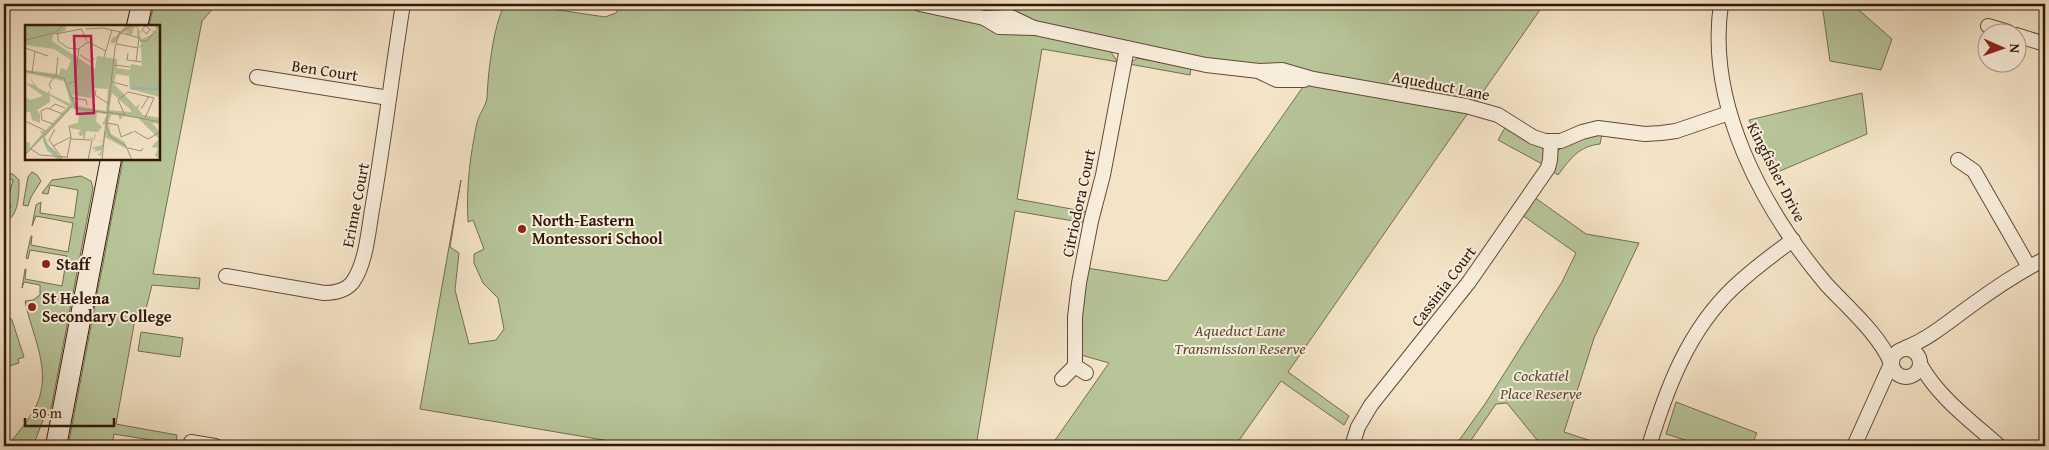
<svg xmlns="http://www.w3.org/2000/svg" width="2049" height="450" font-family="'Gentium Book Plus',serif">
<style>
.green{fill:#b7c599;stroke:#746e51}
.lines{fill:none;stroke-linecap:round;stroke-linejoin:round}
.minor-casing{stroke:#624b38;stroke-width:16}
.secondary-casing{stroke:#311809;stroke-width:22}
.minor{stroke:#f8eddb;stroke-width:14}
.secondary{stroke:#f8eddb;stroke-width:20}
.poi-dot{fill:#8f2418;stroke:#f8eddb;stroke-width:2}
.labels{text-anchor:middle;dominant-baseline:central;stroke-width:4;stroke-linejoin:round;paint-order:stroke}
.street-label{font-size:16px;fill:#311809;stroke:#f8eddb}
.poi-label{font-size:16px;font-weight:bold;fill:#311809;stroke:#f8eddb;text-anchor:start}
.park-label{font-size:16px;font-style:italic;fill:#594c34;stroke:#f8eddb}
.inset-river{fill:none;stroke:#9cbfb4;stroke-width:2.5}
.inset-road{fill:none;stroke:#a6927b;stroke-width:1}
.view{fill:#c2185b;fill-opacity:0.15;stroke:#c2185b;stroke-width:2.5}
.inset-edge{fill:none;stroke:#311809;stroke-width:2.5}
</style>
<rect width="100%" height="100%" fill="#f4e4c7"/>
<filter id="stains"><feTurbulence type="fractalNoise" baseFrequency=".004" numOctaves="4"/><feColorMatrix values="0 0 0 0 .2 0 0 0 0 .09 0 0 0 0 .02 0 0 0 .5 -.17"/></filter>
<radialGradient id="worn" r=".72"><stop offset=".6" stop-color="#630" stop-opacity="0"/><stop offset="1" stop-color="#630" stop-opacity=".3"/></radialGradient>
<g class="green">
<path d="M154,4H217L202,21L153,274L200,278L199,289L152,285L146,309L137,308L116,424L177,435L176,444L114,434L112,446H68L123,159H159V26H149Z"/>
<path d="M505,4H519L605,17L616,13L621,4H894L1110,51L1118,62L1042,49L1017,199L1088,212L1085,223L1015,211L976,446H639L420,409L461,180L450,247L459,253L455,290L469,344L496,340L504,329L498,298L483,283L474,263V254L484,249L473,220L468,222C466,188 470,156 477,123C479,114 486,106 487,98C488,73 493,26 505,4Z"/>
<path d="M948,4H1544L1476,102L1261,66L1220,62Z"/>
<path d="M1822,4H1852L1892,39L1881,70L1830,61Z"/>
<path d="M1137,58L1191,68L1190,75L1129,64Z"/>
<path d="M1305,84L1468,113L1288,372L1349,416L1344,425L1281,381L1235,446H1051L1109,363L1081,355L1080,328L1087,268L1167,281Z"/>
<path d="M1862,93L1867,134L1773,174L1749,120Z"/>
<path d="M1506,126L1542,148L1544,151V165L1498,140Z"/>
<path d="M1602,134L1600,144C1579,146 1570,159 1558,175L1552,171C1554,164 1555,157 1558,151C1565,140 1590,136 1602,134Z"/>
<path d="M32,172L37,175L41,181L31,197L28,206L23,205L28,177Z"/>
<path d="M4,173L13,174L19,180C19,192 19,214 8,220L4,218V207L10,209L11,205L4,201V199H8L13,180L4,177Z"/>
<path d="M81,176L91,181L93,188L52,404L49,415H45L33,446H8C17,433 30,419 37,404C52,369 32,336 25,301L33,300L40,295V285L24,282L22,288L25,269H26L25,279L62,286L67,256L30,250L28,259L26,258L31,236H32L31,245L68,252L73,223L36,216L32,226L36,205L41,202L40,213L74,218L78,190L50,185L48,194L42,193L52,180Z"/>
<path d="M1534,197L1586,234L1639,243L1594,338L1564,432L1607,446H1542L1507,403L1496,404L1467,446H1455L1485,404L1562,282L1576,253L1522,215Z"/>
<path d="M7,314L12,320L24,357L18,359L19,363L9,366L4,352V315Z"/>
<path d="M141,332L183,338L180,357L138,351Z"/>
<path d="M1676,402L1757,433L1751,446H1704L1666,434Z"/>
</g>
<g class="lines">
<defs>
<g id="minor">
<path d="M920,4L984,18L1011,17L1032,27"/>
<path d="M1721,4C1706,105 1763,209 1826,284C1847,307 1879,334 1891,363"/>
<path d="M984,18L999,27L1035,28L1206,65L1259,71L1282,70L1313,79L1466,106L1498,115L1533,137L1545,141H1561L1582,132L1598,128L1645,134L1661,133L1676,131L1729,113"/>
<path d="M1988,26L2008,32"/>
<path d="M2016,35L2045,44"/>
<path d="M1260,72L1277,80H1304"/>
<path d="M257,77L389,98"/>
<path d="M1958,160L1974,171L2029,267"/>
<path d="M226,276L324,293C335,293 345,291 352,283C366,264 368,233 372,210C384,141 392,73 403,4"/>
<path d="M1905,348C1931,338 1953,318 1976,302C1998,286 2021,271 2045,259"/>
<circle cx="1906" cy="363" r="14"/>
<path d="M1920,364C1938,397 1971,421 1999,446"/>
<path d="M1075,366V317L1079,283L1091,221L1103,175L1127,48"/>
<path d="M1062,379L1075,366L1086,373"/>
<path d="M191,442L215,446"/>
<path d="M1352,446L1358,427L1371,405L1469,282L1548,168L1550,160L1551,142"/>
<path d="M1649,446C1667,388 1688,331 1733,288C1751,271 1772,255 1793,240"/>
<path d="M1854,446L1891,364"/>
</g>
<g id="secondary">
<path d="M137,26L142,4"/>
<path d="M56,446L111,159"/>
</g>
</defs>
<use href="#minor" class="minor-casing"/>
<use href="#secondary" class="secondary-casing"/>
<use href="#minor" class="minor"/>
<use href="#secondary" class="secondary"/>
</g>
<g class="poi-dot">
<circle cx="522" cy="229" r="5"/>
<circle cx="46" cy="264" r="5"/>
<circle cx="32" cy="307" r="5"/>
</g>
<g class="labels">
<g class="street-label">
<text transform="translate(325 70) rotate(9)">Ben Court</text>
<text transform="translate(1441 85) rotate(11)">Aqueduct Lane</text>
<text transform="translate(1777 172) rotate(63)">Kingfisher Drive</text>
<text transform="translate(1078 203) rotate(-78)">Citriodora Court</text>
<text transform="translate(355 205) rotate(-79)">Erinne Court</text>
<text transform="translate(1443 286) rotate(-53)">Cassinia Court</text>
</g>
<g class="poi-label">
<text x="532" y="220">North-Eastern<tspan x="532" dy="18">Montessori School</tspan></text>
<text x="56" y="264">Staff</text>
<text x="42" y="298">St Helena<tspan x="42" dy="18">Secondary College</tspan></text>
</g>
<g class="park-label">
<text x="1240" y="330">Aqueduct Lane<tspan x="1240" dy="18">Transmission Reserve</tspan></text>
<text x="1541" y="375">Cockatiel<tspan x="1541" dy="18">Place Reserve</tspan></text>
</g>
</g>
<g transform="translate(25 25)">
<rect width="135" height="135" fill="#f4e4c7"/>
<path d="M0,0H42L40,6L28,10L27,16L64,40L66,38L64,40L70,44L72,31L92,34V43L105,45L106,39L117,41L116,23L114,22L117,18L112,12V2H109L107,10L101,9L102,6L97,8L90,18H85L87,13L92,11L100,1L95,0H113L114,6H117L114,9L117,14L129,8L124,3L130,7L133,4L128,0H135V72L105,64L104,51L91,49L89,59L111,82L115,78L113,84L118,90L135,93V99L127,98L135,107V135L130,130L133,123L126,122L134,114L113,93L98,91L95,95L93,90H86L83,98L86,109L100,117L102,124L80,112L76,131L73,130L77,125L69,127L71,124L66,123L77,120L78,117L61,112L58,115V110L55,111L53,108L56,105L45,103L44,100L53,98L54,85L46,83L20,112L24,122L39,135H33L22,125L18,112L0,130V116L5,118V123L17,109L15,106H20L43,81L25,71V77L12,85L15,89V98L7,95L5,87H0L1,72L5,75L18,71L0,58L9,60L0,45L34,49L36,43L42,45L46,35L29,24L0,20ZM1,48L39,56L46,79L25,69V64L23,68L13,63ZM68,63L83,64L81,86L52,81L48,70L66,73ZM87,68L106,85V87L84,85ZM72,88L82,89L77,100L80,99L78,116L68,115L71,111L70,108L69,113L60,112L61,106L73,107L77,102L71,96Z" fill="#b7c599" fill-rule="evenodd"/>
<path class="inset-river" d="M106,63L133,64M19,114L21,120L32,129"/>
<path class="inset-road" d="M107,0L94,8L90,23L81,103L86,112L101,121L107,135M120,0L124,4H125L122,9L117,5L118,4L120,1V0M61,4L78,3L95,7M94,7L114,13L111,36M33,8V16L43,23L53,24L63,17M31,9L56,4L62,16M0,15L29,8L39,0M115,16H122L135,0M63,17L81,26M92,19L113,23M0,23L23,31M103,28L102,35L117,37M55,30L66,37L69,33M79,32L87,5M90,40L105,42M0,46L39,53L51,84M7,48L10,26M31,51L33,32M87,57L103,61M43,59L50,56L54,23M26,64L24,59L30,51M71,65L70,70L84,79M47,73L61,75L62,80M49,83L83,88M24,84L30,79L40,83M116,84L124,71M83,87L135,97M100,90L93,75L103,67L129,73L120,93M0,96L21,106M82,98L93,100L96,112L108,107M28,99L17,95L16,86L22,83L38,89M30,104L24,115L37,133M109,106L123,114L135,107M46,114L66,115M28,121L46,112M103,123L116,126L118,123M6,124L15,130L42,132M0,130L47,81M42,133L46,112L44,101M63,135L67,115M77,135L80,106"/>
<path class="view" d="M49,11H66L69,88L52,89Z"/>
<rect width="135" height="135" class="inset-edge"/>
</g>
<rect width="2049" height="450" fill="none" stroke="#f4e4c7" stroke-width="20"/>
<rect x="5" y="5" width="2039" height="440" fill="none" stroke="#311809" stroke-width="2.5"/>
<rect x="10" y="10" width="2029" height="430" fill="none" stroke="#311809"/>
<g transform="translate(2002 48) rotate(92)"><circle r="24" fill="#f8eddb" stroke="#a89887"/>
<path d="M0-4L9 19L0 12L-9 19Z" fill="#8f2418"/>
<text y="-8" font-size="14" font-weight="bold" text-anchor="middle" fill="#311809">N</text>
</g>
<path d="M25 418v8h89v-8" fill="none" stroke="#311809" stroke-width="2.5"/>
<text x="32" y="418" font-size="15" fill="#311809" stroke="#f8eddb" stroke-width="4" paint-order="stroke">50 m</text>
<rect width="100%" height="100%" filter="url(#stains)"/>
<rect width="100%" height="100%" fill="url(#worn)"/>
</svg>
